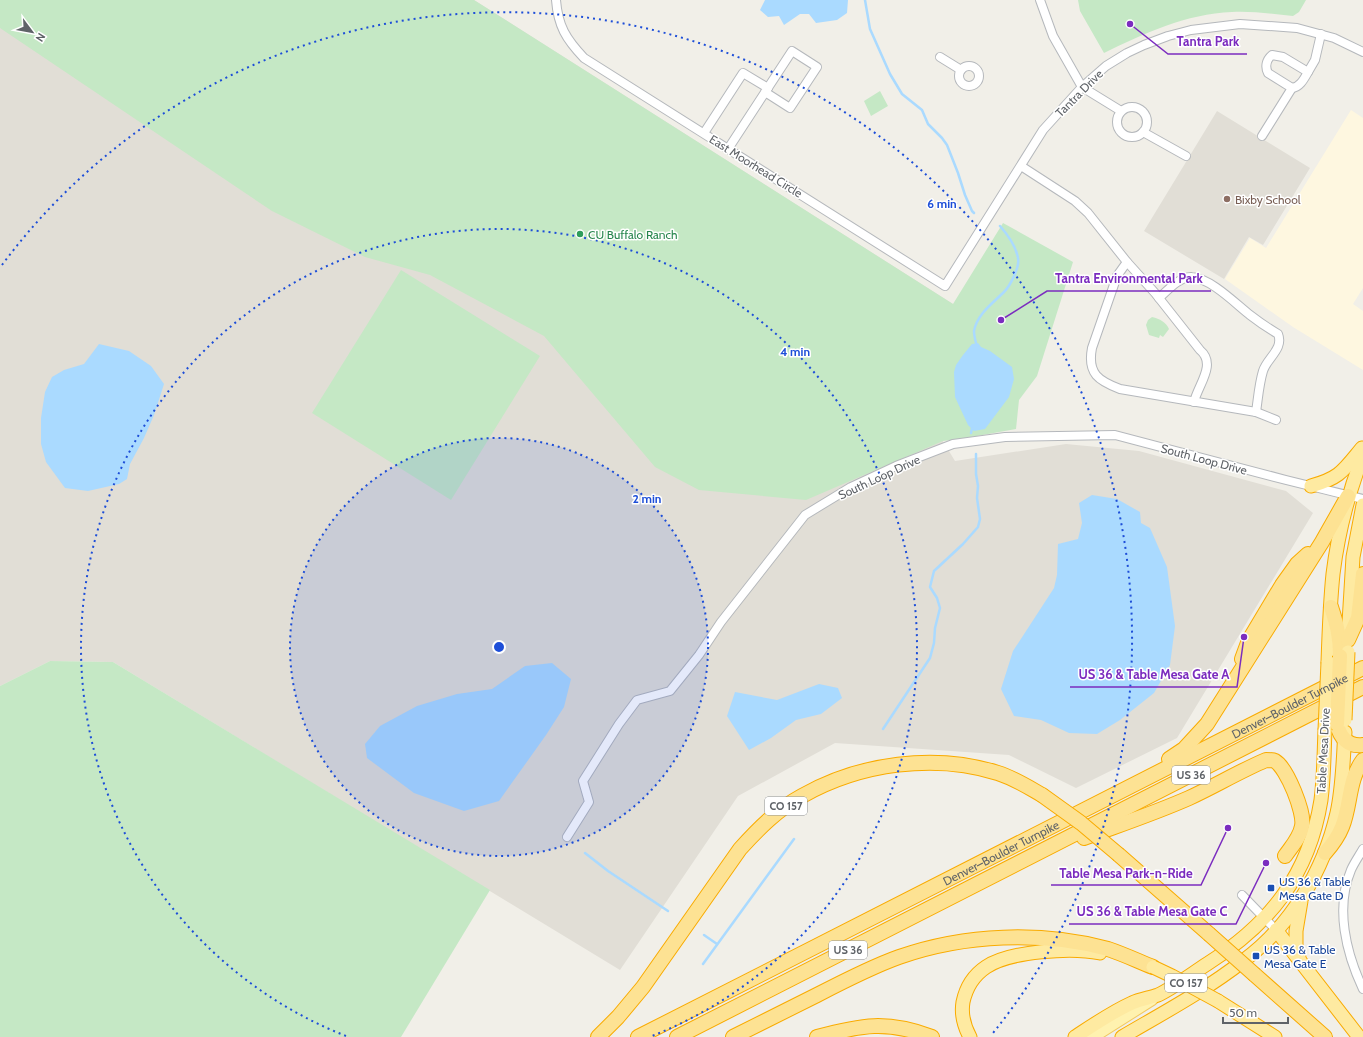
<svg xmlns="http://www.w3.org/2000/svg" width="1363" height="1037" font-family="Cabin,sans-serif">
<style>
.commercial{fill:#fef7e0}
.education{fill:#e1ded6}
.green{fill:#c5e8c5}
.water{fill:#aadaff}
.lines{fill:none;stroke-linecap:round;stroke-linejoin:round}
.stream{stroke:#aadaff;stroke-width:2.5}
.minor-casing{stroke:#b5b8bc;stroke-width:10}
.primary-casing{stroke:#f2c960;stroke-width:14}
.trunk-casing{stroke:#f9ab00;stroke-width:15}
.motorway-casing{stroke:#f9ab00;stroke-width:16}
.minor{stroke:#fff;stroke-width:8}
.primary{stroke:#fff2af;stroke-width:12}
.trunk{stroke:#feeaa1;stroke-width:13}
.motorway{stroke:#fde293;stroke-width:14}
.trunk-bridge-casing{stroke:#f9ab00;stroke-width:15;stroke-linecap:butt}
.motorway-bridge-casing{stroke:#f9ab00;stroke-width:16;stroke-linecap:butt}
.trunk-bridge{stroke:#feeaa1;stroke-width:13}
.motorway-bridge{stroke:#fde293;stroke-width:14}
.ring{fill:none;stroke:#1d4ed8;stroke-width:2;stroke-dasharray:2 4}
.education-dot{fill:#8d6e63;stroke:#fff;stroke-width:1.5}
.leisure-dot{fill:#2e9e5b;stroke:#fff;stroke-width:1.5}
.transit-dot{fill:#1a4fb4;stroke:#fff;stroke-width:1.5}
.labels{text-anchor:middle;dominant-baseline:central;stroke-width:3;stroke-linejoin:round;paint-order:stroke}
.shield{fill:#fff;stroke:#8f9295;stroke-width:1}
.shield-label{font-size:11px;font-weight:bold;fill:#5f6368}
.street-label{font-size:12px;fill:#5f6368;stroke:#fff}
.education-label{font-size:12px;fill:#785e54;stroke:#fff;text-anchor:start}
.leisure-label{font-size:12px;fill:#27864d;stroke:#fff;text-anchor:start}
.transit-label{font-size:12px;fill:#164399;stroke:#fff;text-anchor:start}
.centre{fill:#1d4ed8;stroke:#fff;stroke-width:2}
.ring-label{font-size:12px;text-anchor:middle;font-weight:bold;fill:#1d4ed8;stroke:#fff;stroke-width:3;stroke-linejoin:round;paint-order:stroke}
.leader{fill:none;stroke:#7b2cbf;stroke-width:1.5}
.callout-dot{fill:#7b2cbf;stroke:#fff;stroke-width:1.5}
.callout-label{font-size:13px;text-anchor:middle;font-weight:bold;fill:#7b2cbf;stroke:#fff;stroke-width:3;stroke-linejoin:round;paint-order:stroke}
</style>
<rect width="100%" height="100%" fill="#f1efe8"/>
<path class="commercial" d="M1351,110L1363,118V288L1353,304L1363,311V370L1293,327L1225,279L1250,238L1266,248Z"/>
<g class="education">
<path d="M0,0H474L953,304L927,415L955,461L1066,444L1139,451L1286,491L1313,513L1177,738L1076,788L1009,755L835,743L738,796L620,970L113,662L50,661L0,686Z"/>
<path d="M1217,111L1310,168L1263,245L1249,237L1224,279L1144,231Z"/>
</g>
<g class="green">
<path d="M0,0H474L953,304L1003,223L1073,262L1037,376L1019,400L1016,429L960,439L943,441L806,500L699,490L655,467L544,336L430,275L365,257L272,211L0,28Z"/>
<path d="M1078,0H1306L1299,12L1293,16C1272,14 1252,11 1232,12C1186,14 1145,33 1104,53L1080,11Z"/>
<path d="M880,91L888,106L871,116L864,101Z"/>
<path d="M401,270L540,356L451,500L312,413Z"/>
<path d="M1152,317C1160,319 1166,322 1169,329L1163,337L1160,335L1159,338L1149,335L1146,325L1148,320Z"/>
<path d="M50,661L113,662L490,890L401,1037H0V686Z"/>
</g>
<g class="water">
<path d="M765,0H848L847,13L837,20L816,23L809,14H800L784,25L779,16L768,17L760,10Z"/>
<path d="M978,343L981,347L990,351L1012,367L1014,379L1009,397L985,429L974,431L968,425L955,397L954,372L956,365L963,355L972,344Z"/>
<path d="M99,344L129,351L151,366L164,384L154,415L144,438L130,464L127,479L119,484L88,491L65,488L46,462L41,444V418L45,392L52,377L64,370L84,364Z"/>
<path d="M1092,495L1117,499L1140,512L1141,523L1150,528L1167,567L1175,626L1170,665L1154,693L1120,720L1097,734L1069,733L1041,720L1014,716L1001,689L1013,651L1054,588L1057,575L1058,544L1078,539L1082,523L1079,503Z"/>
<path d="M552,663L571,679L564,707L546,735L499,801L464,811L414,793L367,758L365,744L380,726L417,706L457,694L492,689L525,666Z"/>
<path d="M819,684L838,688L842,698L821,714L796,720L771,738L749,750L727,716L735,692L777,700Z"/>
</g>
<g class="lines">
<g class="stream">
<path d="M865,0L870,29L890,74L902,94L922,110L928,124L942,138L947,145L958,173L965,195L972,211L974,213"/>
<path d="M976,343C975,339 974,335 974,331C977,314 993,303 1004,292C1010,286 1020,267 1018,258C1016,247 1008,235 1000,226"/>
<path d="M971,433L972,428"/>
<path d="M883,729L930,658L934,643L935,628L940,608L937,598L930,587L934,571L963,544L978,527L980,519L977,498L978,486L976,474V454"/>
<path d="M585,853L608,871L668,911"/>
<path d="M704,935L717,944"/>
<path d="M703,964L794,839"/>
</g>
<defs>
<g id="minor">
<path d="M556,0C558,26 566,39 584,58L945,286L1043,130L1082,87L1106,66L1127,53L1144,45L1168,36L1191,30L1240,24L1297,28L1334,38L1363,52"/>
<path d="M1040,0L1053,36L1082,87L1121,111"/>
<path d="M940,57L961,70"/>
<circle cx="969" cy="76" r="10"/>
<path d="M1292,88C1300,87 1304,79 1308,72"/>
<circle cx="1132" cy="122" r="15"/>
<path d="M1143,132L1186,156"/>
<path d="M704,133L743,73L768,88"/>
<path d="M1262,136L1292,88L1268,73C1265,67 1266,60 1272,55L1283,57L1308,72L1315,60L1321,34"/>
<path d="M728,149L792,51L817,67L790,108L765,92"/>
<path d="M1021,166L1075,201L1088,213L1127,262L1155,293L1200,350C1217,364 1198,385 1194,402"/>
<path d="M1127,262L1117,276L1092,348C1087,374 1099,381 1120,389L1256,412L1276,420"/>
<path d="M1159,298C1167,291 1180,276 1192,277C1210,278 1236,304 1250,315C1259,322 1268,328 1278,334C1284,349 1267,358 1263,371C1259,384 1258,399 1256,412"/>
<path d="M567,837L589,802L583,781L619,724L637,700L670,691L699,655L721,622L805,515L851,487L896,466L953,444L1005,437L1115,435L1286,480L1363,499"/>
<path d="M1363,849C1359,856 1354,863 1351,870C1335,908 1346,953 1363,989"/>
<path d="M1242,895L1276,930"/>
</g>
<path id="primary" d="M1092,1037L1152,999"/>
<g id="trunk">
<path d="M1311,486C1340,478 1343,471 1362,448"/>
<path d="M1348,639L1353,557L1363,505"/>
<path d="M1328,662C1329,633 1330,603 1333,574C1338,533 1348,494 1363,455"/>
<path d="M1276,930L1359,1037"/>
<path d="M1299,957L1296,945V931L1301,901"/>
<path d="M1218,1001L1275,1037"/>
<path d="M970,1037C964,1026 961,1014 963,1002C966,988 974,975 986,967C1010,951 1072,947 1100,953"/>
<path d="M1075,1037C1093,1025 1112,1012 1132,1003C1140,999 1150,998 1158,995C1173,988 1193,973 1207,964C1270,924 1309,875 1321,800C1324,777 1324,753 1325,730"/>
<path d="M1122,1037C1163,1013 1206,990 1243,961C1291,926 1324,870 1337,813C1343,786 1343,759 1345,732"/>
</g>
<g id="motorway">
<path d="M1331,607C1337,625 1340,637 1340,656"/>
<path d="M1348,640L1358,618L1363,574"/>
<path d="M1242,659L1249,640L1282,585L1297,564L1308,554"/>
<path d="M1337,724C1340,738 1348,747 1363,745"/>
<path d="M1169,759L1184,749L1207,724L1322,542L1348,496"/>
<path d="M1084,838C1119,825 1155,813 1189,798C1215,786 1240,771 1266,760C1269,760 1273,760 1275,761C1287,768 1305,813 1302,826C1300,838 1291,847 1285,856"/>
<path d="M1325,853C1332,845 1338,837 1342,827C1351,805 1348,780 1363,760"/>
<path d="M1119,855L1209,934"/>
<path d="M1255,975L1325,1037"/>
<path d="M598,1037L618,1017L643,987L740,849C759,828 778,809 802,796C860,763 935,753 998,773C1014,778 1028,787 1042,795"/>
<path id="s1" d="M638,1037L1363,668"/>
<path d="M677,1037L1363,687"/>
<path d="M733,1037C761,1023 789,1009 817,995C844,981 871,967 899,957C965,934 1041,931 1108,949C1123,954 1138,961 1153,967"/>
<path d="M817,1037C861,1025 887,1020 932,1037"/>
</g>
</defs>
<use href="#minor" class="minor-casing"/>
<use href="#primary" class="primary-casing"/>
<use href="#trunk" class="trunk-casing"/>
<use href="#motorway" class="motorway-casing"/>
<use href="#minor" class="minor"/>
<use href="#primary" class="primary"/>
<use href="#trunk" class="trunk"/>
<use href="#motorway" class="motorway"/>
<defs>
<g id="trunk-bridge">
<path d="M1345,720L1348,652"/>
<path d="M1325,730L1328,662"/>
<path d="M1153,967L1172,976L1218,1001"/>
</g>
<g id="motorway-bridge">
<path d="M1337,724L1340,656"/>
<path d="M1042,795L1081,823L1119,855"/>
<path d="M1209,934L1255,975"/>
</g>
</defs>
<use href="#trunk-bridge" class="trunk-bridge-casing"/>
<use href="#motorway-bridge" class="motorway-bridge-casing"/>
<use href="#trunk-bridge" class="trunk-bridge"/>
<use href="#motorway-bridge" class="motorway-bridge"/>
</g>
<circle cx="499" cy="647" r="209" fill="#1d4ed8" fill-opacity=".12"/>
<g class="ring">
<circle cx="499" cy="647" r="209"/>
<path d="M346 1036A418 418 0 1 1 652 1036"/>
<path d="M2 265A627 627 0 1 1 993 1033"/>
</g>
<circle class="education-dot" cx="1227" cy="199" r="4"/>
<circle class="leisure-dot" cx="580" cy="234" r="4"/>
<g class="transit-dot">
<rect x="1267" y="884" width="8" height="8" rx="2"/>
<rect x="1252" y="952" width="8" height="8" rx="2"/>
</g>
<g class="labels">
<g class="shield">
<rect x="1172" y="766" width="38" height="18" rx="3"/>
<rect x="765" y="797" width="42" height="18" rx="3"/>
<rect x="829" y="941" width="38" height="18" rx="3"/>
<rect x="1165" y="974" width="42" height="18" rx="3"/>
</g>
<g class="shield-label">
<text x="1191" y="775">US 36</text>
<text x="786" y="806">CO 157</text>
<text x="848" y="950">US 36</text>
<text x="1186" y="983">CO 157</text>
</g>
<g class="street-label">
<text transform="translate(1079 93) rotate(-45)">Tantra Drive</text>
<text transform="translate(756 166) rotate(32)">East Moorhead Circle</text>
<text transform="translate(1204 459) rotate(15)">South Loop Drive</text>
<text transform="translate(879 477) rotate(-25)">South Loop Drive</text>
<text stroke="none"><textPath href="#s1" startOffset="731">Denver–Boulder Turnpike</textPath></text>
<text transform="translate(1323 751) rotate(-87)">Table Mesa Drive</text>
<text stroke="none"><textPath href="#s1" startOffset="407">Denver–Boulder Turnpike</textPath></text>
</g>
<g class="education-label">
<text x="1235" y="199">Bixby School</text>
</g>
<g class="leisure-label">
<text x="588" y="234">CU Buffalo Ranch</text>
</g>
<g class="transit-label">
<text x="1279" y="881">US 36 &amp; Table<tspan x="1279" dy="14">Mesa Gate D</tspan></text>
<text x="1264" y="949">US 36 &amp; Table<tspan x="1264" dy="14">Mesa Gate E</tspan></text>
</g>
</g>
<circle cx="499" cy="647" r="6" class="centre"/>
<g class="ring-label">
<text x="942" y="208">6 min</text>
<text x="795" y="356">4 min</text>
<text x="647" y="503">2 min</text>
</g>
<path class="leader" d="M1130 24L1168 54H1247M1001 320L1047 291H1211M1244 637L1237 687H1070M1228 828L1201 885H1051M1266 863L1236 924H1069"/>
<g class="callout-dot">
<circle cx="1130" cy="24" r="4"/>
<circle cx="1001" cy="320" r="4"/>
<circle cx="1244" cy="637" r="4"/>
<circle cx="1228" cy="828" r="4"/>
<circle cx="1266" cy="863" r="4"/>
</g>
<g class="callout-label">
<text x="1208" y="46">Tantra Park</text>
<text x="1129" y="283">Tantra Environmental Park</text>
<text x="1154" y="679">US 36 &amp; Table Mesa Gate A</text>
<text x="1126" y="878">Table Mesa Park-n-Ride</text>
<text x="1152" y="916">US 36 &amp; Table Mesa Gate C</text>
</g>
<g transform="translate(32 32) rotate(122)" stroke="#ffffff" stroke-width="3" paint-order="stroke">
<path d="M0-3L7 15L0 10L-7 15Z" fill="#5f6368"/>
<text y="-6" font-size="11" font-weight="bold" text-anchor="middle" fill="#5f6368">N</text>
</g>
<path d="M1223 1017v6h65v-6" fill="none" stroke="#5f6368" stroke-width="2"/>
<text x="1229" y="1017" font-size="12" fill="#5f6368" stroke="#ffffff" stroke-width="3" paint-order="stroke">50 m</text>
</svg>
